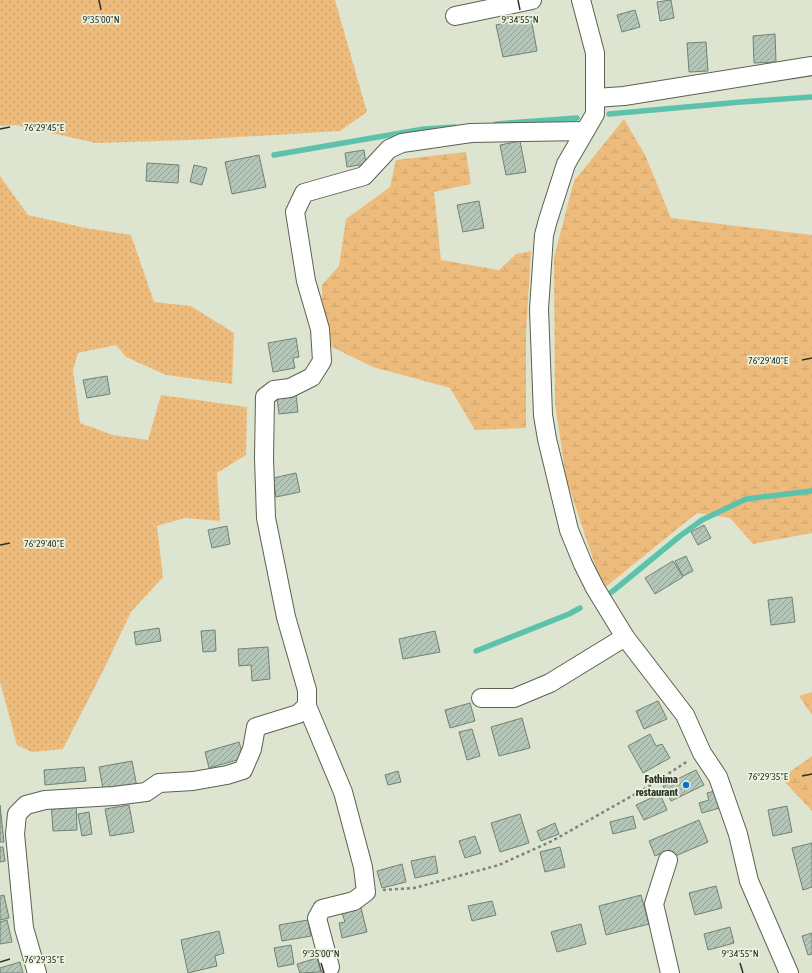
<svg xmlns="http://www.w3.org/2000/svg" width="812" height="973" font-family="'Asap Condensed',sans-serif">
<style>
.grass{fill:url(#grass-dots)}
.wetland{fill:url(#wetland-marsh)}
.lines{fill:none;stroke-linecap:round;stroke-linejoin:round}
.stream{stroke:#5dc2ac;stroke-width:5.5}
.building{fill:url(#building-hatch);stroke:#718274}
.minor-casing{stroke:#5b6250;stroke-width:20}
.path{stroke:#7f8477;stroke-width:2.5;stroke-dasharray:3 3;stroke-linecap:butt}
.minor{stroke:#fff;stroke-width:18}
.ticks{fill:none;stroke:#2e312a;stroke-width:1.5}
.poi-dot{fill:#076fd7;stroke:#eaf3de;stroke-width:1.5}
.labels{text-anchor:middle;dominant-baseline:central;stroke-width:3.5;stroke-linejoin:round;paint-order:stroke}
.poi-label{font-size:11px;font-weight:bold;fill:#2e312a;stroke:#eaf3de;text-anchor:end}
.ticks-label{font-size:10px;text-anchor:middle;fill:#2e312a;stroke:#eaf3de;stroke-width:3.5;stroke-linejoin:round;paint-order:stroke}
</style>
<defs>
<pattern id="grass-dots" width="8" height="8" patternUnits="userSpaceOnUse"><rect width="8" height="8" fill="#edbc7d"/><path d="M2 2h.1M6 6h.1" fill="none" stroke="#cca26c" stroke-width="1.8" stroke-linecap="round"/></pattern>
<pattern id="wetland-marsh" width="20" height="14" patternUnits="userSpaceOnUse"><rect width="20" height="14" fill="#edbc7d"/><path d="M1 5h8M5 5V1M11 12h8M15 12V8" fill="none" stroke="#cca26c"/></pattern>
<pattern id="building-hatch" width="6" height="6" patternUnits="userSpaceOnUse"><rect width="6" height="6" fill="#b4c6b8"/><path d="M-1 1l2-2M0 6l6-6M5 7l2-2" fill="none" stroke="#93a196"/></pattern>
</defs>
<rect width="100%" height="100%" fill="#dde5d1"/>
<g class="grass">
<path d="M0,0H335L367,112L340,131L191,140L96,143L16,125L0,126Z"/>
<path d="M0,176L28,215L86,228L131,235L154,302L191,306L234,333L232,384L166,375L126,357L116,345L78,353L73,370L80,423L113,435L148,440L161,395L247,407L246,455L217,473L220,521L185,518L157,526L163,577L131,612L103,671L63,749L32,752L17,745L0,682Z"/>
</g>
<g class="wetland">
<path d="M624,119L645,155L671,218L812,235V533L753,544L730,518L697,513L603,589L566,478L555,403L554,257L574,181Z"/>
<path d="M466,152L471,184L434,192L441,260L499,270L516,254L531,251L526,333V428L475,430L450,388L373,367L332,347L322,310V285L339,266L346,219L390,187L396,160Z"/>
<path d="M812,692V715L799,696Z"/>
<path d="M812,756V811L781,778Z"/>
</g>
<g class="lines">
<g class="stream">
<path d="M609,114L741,102L812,97"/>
<path d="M496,124L577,118"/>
<path d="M274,155L424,129L455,127"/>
<path d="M607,595L613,591L680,536L702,520L746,499L812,491"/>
<path d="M476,651L569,614L580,608"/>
</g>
</g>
<g class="building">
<path d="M671,0L674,18L660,21L657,2Z"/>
<path d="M635,10L640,27L622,32L617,15Z"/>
<path d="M531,18L537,51L503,57L496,25Z"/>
<path d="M775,34L776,62L754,63L753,36Z"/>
<path d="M706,42L708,71L689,72L687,43Z"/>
<path d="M520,141L526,172L506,175L500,145Z"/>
<path d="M364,150L366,164L347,167L345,153Z"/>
<path d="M259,155L266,187L232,194L225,162Z"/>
<path d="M147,163L179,165L178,183L146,181Z"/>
<path d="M194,165L207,168L202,185L190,182Z"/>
<path d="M479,201L484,228L463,232L457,205Z"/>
<path d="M296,338L299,357L293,358L295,368L273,372L268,343Z"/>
<path d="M107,376L110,394L87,398L83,380Z"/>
<path d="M296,395L298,412L279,414L277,398Z"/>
<path d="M296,473L300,492L276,497L273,478Z"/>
<path d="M704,525L711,538L698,545L691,532Z"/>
<path d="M227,526L230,544L212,548L208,530Z"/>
<path d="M686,556L693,571L683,576L675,561Z"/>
<path d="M673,561L683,577L655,594L645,578Z"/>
<path d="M792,597L795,622L771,625L768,600Z"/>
<path d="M159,628L161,641L136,645L134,632Z"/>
<path d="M215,630L216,651L203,652L201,631Z"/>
<path d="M435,631L440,652L403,659L399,639Z"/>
<path d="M268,647L270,679L252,681L251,665L239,666L238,649Z"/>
<path d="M658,701L667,719L644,729L636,711Z"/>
<path d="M470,703L475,721L450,728L445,710Z"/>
<path d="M522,718L530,748L499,756L491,727Z"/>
<path d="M472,729L480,756L467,760L459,732Z"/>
<path d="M650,734L656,746L662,744L670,758L643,773L628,746Z"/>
<path d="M239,742L244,758L209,768L205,752Z"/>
<path d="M132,761L137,787L104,794L99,767Z"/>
<path d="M84,767L86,781L45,785L44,770Z"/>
<path d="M696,770L704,785L671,801L663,786Z"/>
<path d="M398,771L401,782L388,785L385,775Z"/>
<path d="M719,790L723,807L702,813L699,803L709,800L707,793Z"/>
<path d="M660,794L667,810L644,820L636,805Z"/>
<path d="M76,799L77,830L53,831L51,801Z"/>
<path d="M0,805L4,842H0Z"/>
<path d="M129,805L134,832L110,836L105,809Z"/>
<path d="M787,806L792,832L773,836L768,810Z"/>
<path d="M89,812L92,834L82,836L78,814Z"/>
<path d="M520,814L529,843L500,852L491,823Z"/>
<path d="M633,816L636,828L613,834L610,822Z"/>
<path d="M699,820L708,842L673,857L670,850L655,856L649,841Z"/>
<path d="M555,823L559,834L541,841L537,831Z"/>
<path d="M475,836L481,853L465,858L459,841Z"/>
<path d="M812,843V887L803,890L792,848Z"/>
<path d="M0,847H3L5,861L0,862Z"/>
<path d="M560,847L565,867L545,872L540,852Z"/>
<path d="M435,856L438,873L415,878L411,861Z"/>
<path d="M402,864L406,882L382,888L377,871Z"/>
<path d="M716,886L722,908L695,915L689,893Z"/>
<path d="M4,895L9,918L0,920V896Z"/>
<path d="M641,895L649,924L606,935L599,906Z"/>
<path d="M492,901L496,915L472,921L468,906Z"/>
<path d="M361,908L367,932L342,938L339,923L345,922L342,913Z"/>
<path d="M7,920L12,942L0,944V922Z"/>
<path d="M308,920L311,936L282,941L279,925Z"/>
<path d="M581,924L586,944L557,952L551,932Z"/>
<path d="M730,927L734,943L708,950L704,934Z"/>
<path d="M219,931L224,953L215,956L217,966L188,973L181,940Z"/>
<path d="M812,933V954L808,955L802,936Z"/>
<path d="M291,945L294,964L278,967L274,948Z"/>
<path d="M317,958L321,972L300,973L297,964Z"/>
<path d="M20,962L23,973H0V968Z"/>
</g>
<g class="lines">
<defs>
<g id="minor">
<path d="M581,0L595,53V114L566,164L548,220L544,235L539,309L543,415L547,439L569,530L583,564L595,588L625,637L685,715L702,753L718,777L738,834L749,881L789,973"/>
<path d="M455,16L532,0"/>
<path d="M595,98L624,96L812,66"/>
<path d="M481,698H514L550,683L625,637"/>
<path d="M307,706L343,792L363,867L366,892L354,901L322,909L317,918L330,967"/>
<path d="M668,860L654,904L670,973"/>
<path d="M37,973L24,928L15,834L17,814L26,805L45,800L114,796L146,792L159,783L193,781L227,775L243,770L252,749L256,727L298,714L307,706V690L286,617L266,518L264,458L265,397L274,390L290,388L312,377L322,361L320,329L306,281L295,212L304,193L364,176L389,149L402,143L471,133L585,131"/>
</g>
</defs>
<use href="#minor" class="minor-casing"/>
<path class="path" d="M383,890L414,888L499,865L552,841L646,788L688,761"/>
<use href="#minor" class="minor"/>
</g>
<path class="ticks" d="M99,0L101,10M518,0L520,10M0,129L10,127M802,360L812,358M0,545L10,543M802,776L812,774M0,962L10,959M321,963L324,973M740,963L743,973"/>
<circle class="poi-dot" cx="686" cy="785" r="4"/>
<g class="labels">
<g class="poi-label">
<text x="678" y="779">Fathima<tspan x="678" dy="13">restaurant</tspan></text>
</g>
</g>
<g class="ticks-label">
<text x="101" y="23">9°35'00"N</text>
<text x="520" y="23">9°34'55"N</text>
<text x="44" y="131">76°29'45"E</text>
<text x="768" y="364">76°29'40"E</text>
<text x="44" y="547">76°29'40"E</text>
<text x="768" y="780">76°29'35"E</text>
<text x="321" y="957">9°35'00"N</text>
<text x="740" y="957">9°34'55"N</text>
<text x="44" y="963">76°29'35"E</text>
</g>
</svg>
